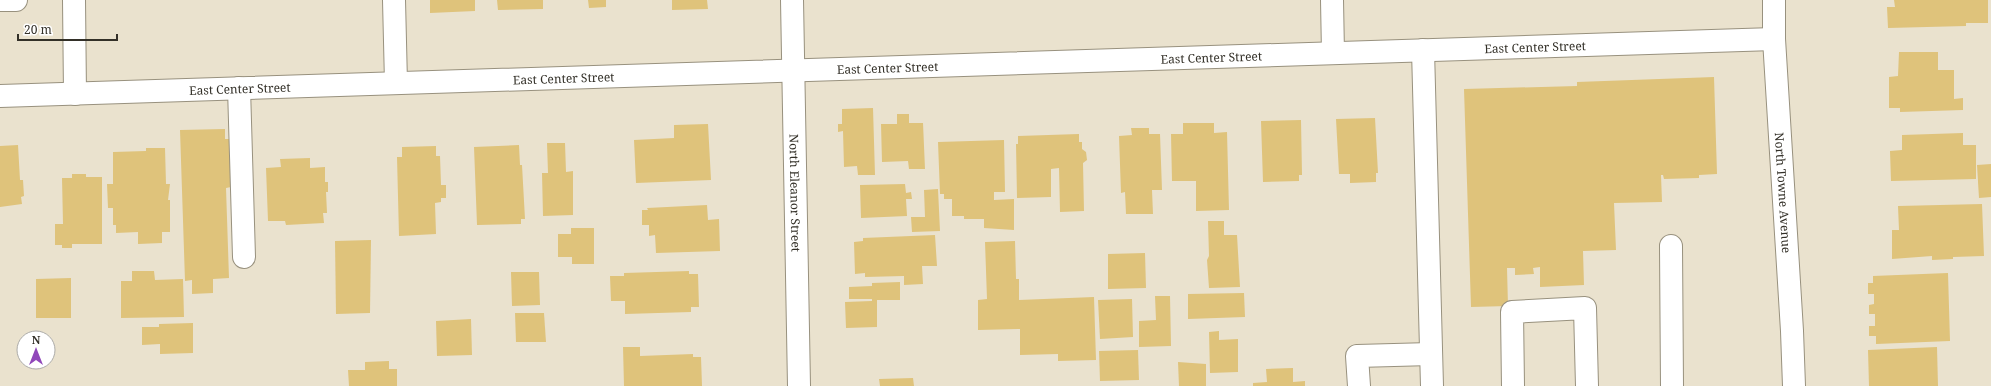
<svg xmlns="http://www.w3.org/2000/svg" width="1991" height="386" font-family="'Noto Serif',serif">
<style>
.building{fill:#dfc37b}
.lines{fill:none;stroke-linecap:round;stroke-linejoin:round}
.minor-casing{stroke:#98917e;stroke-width:24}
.major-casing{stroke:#98917e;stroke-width:24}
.minor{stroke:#fff;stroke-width:22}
.major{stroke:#fff;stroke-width:22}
.labels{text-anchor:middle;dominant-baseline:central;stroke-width:3;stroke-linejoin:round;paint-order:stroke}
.street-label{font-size:12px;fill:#333028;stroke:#fff}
</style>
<rect width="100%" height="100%" fill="#eae2ce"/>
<g class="building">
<path d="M430,0H475V11L430,13Z"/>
<path d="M497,0H543V9L498,10Z"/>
<path d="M588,0H606V7L589,8Z"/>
<path d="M672,0H707L708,9L672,10Z"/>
<path d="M1894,0H1988V23H1966V26L1888,28L1887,7H1895Z"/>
<path d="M1899,52H1938V70H1954V99L1963,98V110L1900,112V108H1889V77L1898,76Z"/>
<path d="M1714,77L1717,174L1699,175V178L1664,179L1663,175H1661L1662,202L1614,203L1616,250L1583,251L1584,285L1540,287V267L1533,268L1534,274L1515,275V268H1507L1508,306L1471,307L1464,89L1577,86V82Z"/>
<path d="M873,108L875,175H858L857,166L844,167L843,131L838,132V124H842V109Z"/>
<path d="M897,114H909V123H923L925,169H909L908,161L882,162L881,124H897Z"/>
<path d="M1375,118L1378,173H1376V182L1350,183V174H1339L1336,119Z"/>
<path d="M1301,120L1302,175H1299V181L1263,182L1261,121Z"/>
<path d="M1183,123H1214V133L1227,132L1229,210L1196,211V181H1172L1171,134H1183Z"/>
<path d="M708,124L711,180L636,183L634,140L674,138V125Z"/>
<path d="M1131,128H1149V134H1160L1162,190H1152L1153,214H1126L1125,192L1121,193L1119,136L1132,135Z"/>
<path d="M225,129V139H230L231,187L226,188L229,278L213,279V293L192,294V280L185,281L180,130Z"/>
<path d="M1963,133V145H1976V179L1891,181L1890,151L1902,150V135Z"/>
<path d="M1079,134V142H1082V149L1086,152L1087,160L1083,163L1084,211L1060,212L1059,168L1051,169V197L1017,198L1016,144H1018V136Z"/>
<path d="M1004,140L1005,192H994V200L1014,199V230L984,228V219H964V216H952V199H944V194H940L938,142Z"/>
<path d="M547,143H565L566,172L573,171V215L543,216L542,173H548Z"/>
<path d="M18,145L20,180H23L24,196L21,197L22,204L0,207V146Z"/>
<path d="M519,145L520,165H522L525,219H521V224L477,225L474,147Z"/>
<path d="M436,146V156H440L441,185H446V198H441V202L435,203L436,234L399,236L397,157H402V147Z"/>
<path d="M146,148H165L166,184H170L168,200H170V232H162V243L138,244V232L116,233V225H113V208H108L107,184H113V152L146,151Z"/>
<path d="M310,158V168L325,167V182H328V192H326L327,213H323L324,223L286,225L285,221H268L266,168L281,167L280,159Z"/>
<path d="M1991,164V197L1979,198L1977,165Z"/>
<path d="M72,174H86V177H102V244H72V248H62V245H55V224H63L62,178H72Z"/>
<path d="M905,184L906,193L911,192L912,199H906L907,216L861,218L860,185Z"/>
<path d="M938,189L940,231L912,232L911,217H925L924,190Z"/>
<path d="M1982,204L1984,256L1953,257V259L1932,260V256L1892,259V230H1899L1898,206Z"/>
<path d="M707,205L708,220L719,219L720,251L656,253L655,235L649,236V225H642V210H648L647,208Z"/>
<path d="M1208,221H1224V235H1237L1240,287L1209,288L1207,260L1209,256Z"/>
<path d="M571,228H594V264H572V257H558V234H571Z"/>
<path d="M935,235L937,266H922L923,284L904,285V276L865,277V273L855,274L854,242L863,241V238Z"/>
<path d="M371,240L370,313L336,314L335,241Z"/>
<path d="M1015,241L1016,279H1019V300L1094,297L1096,360L1058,361V354L1020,355V329L978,330V300L987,299L985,242Z"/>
<path d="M1145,253L1146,288L1108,289V254Z"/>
<path d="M132,271H154L155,280L183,279L184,317L121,318V281H132Z"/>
<path d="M689,271V274H698L699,307H691V312L625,314V301H611L610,276H624V273Z"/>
<path d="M511,272H539L540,305L512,306Z"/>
<path d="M1948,273L1950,341L1876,344V336H1869V326H1875V314H1869V305L1874,304V294H1868V283H1873V276Z"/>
<path d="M71,278V318H36V279Z"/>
<path d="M900,282V300H877V327L846,328L845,302L872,301V299H849V287L872,286V283Z"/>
<path d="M1244,293L1245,317L1188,319V294Z"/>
<path d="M1155,296H1170L1171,346L1139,347V321L1156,320Z"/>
<path d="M1132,299L1133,337L1100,339L1098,300Z"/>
<path d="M515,313H544L546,342H516Z"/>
<path d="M471,319L472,355L437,356L436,321Z"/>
<path d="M193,323V353L160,354V344L142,345V327H159V324Z"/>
<path d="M1219,331V340L1238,339V372L1210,373L1209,332Z"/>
<path d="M623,347H640V356L693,354V357H701L702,386H624Z"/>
<path d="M1937,347L1938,386H1869L1868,350Z"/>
<path d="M1138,350L1139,380L1100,381L1099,351Z"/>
<path d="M389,361V369H397V386H349L348,370H365V362Z"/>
<path d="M1178,362L1206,364V386H1179Z"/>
<path d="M1293,368V382L1305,381V386H1253V383L1267,382L1266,369Z"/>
<path d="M913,378L914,386H880L879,379Z"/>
</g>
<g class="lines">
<defs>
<g id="minor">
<path d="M0,0H16"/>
<path d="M74,0L75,94"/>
<path d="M394,0L396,83"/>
<path id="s1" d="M792,0L799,386"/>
<path d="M1332,0L1333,53"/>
<path d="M1423,50L1432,386"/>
<path d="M239,88L244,257"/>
<path id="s2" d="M0,96L1774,39"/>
<path d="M1671,246L1672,386"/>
<path d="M1359,386L1357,356L1431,354"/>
<path d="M1513,386L1512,312L1585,308L1587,386"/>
</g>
<g id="major">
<path id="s3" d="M1774,0V39L1792,331L1794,386"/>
</g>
</defs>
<use href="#minor" class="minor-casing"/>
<use href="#major" class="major-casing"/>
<use href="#minor" class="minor"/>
<use href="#major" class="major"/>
</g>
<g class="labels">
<g class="street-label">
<text stroke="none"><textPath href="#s2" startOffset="1536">East Center Street</textPath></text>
<text stroke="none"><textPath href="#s2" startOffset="1212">East Center Street</textPath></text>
<text stroke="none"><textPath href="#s2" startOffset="888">East Center Street</textPath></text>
<text stroke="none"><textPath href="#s2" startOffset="564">East Center Street</textPath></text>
<text stroke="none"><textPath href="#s2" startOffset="240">East Center Street</textPath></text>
<text stroke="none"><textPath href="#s1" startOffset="193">North Eleanor Street</textPath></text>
<text stroke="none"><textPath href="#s3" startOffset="193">North Towne Avenue</textPath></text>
</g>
</g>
<g transform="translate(36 350)"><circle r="19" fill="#ffffff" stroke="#adaca9"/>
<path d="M0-3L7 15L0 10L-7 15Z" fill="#9047ba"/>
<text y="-6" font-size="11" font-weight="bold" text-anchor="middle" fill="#333028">N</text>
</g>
<path d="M18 34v6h99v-6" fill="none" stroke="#333028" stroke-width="2"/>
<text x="24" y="34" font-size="12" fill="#333028" stroke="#ffffff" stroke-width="3" paint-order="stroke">20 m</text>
</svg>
